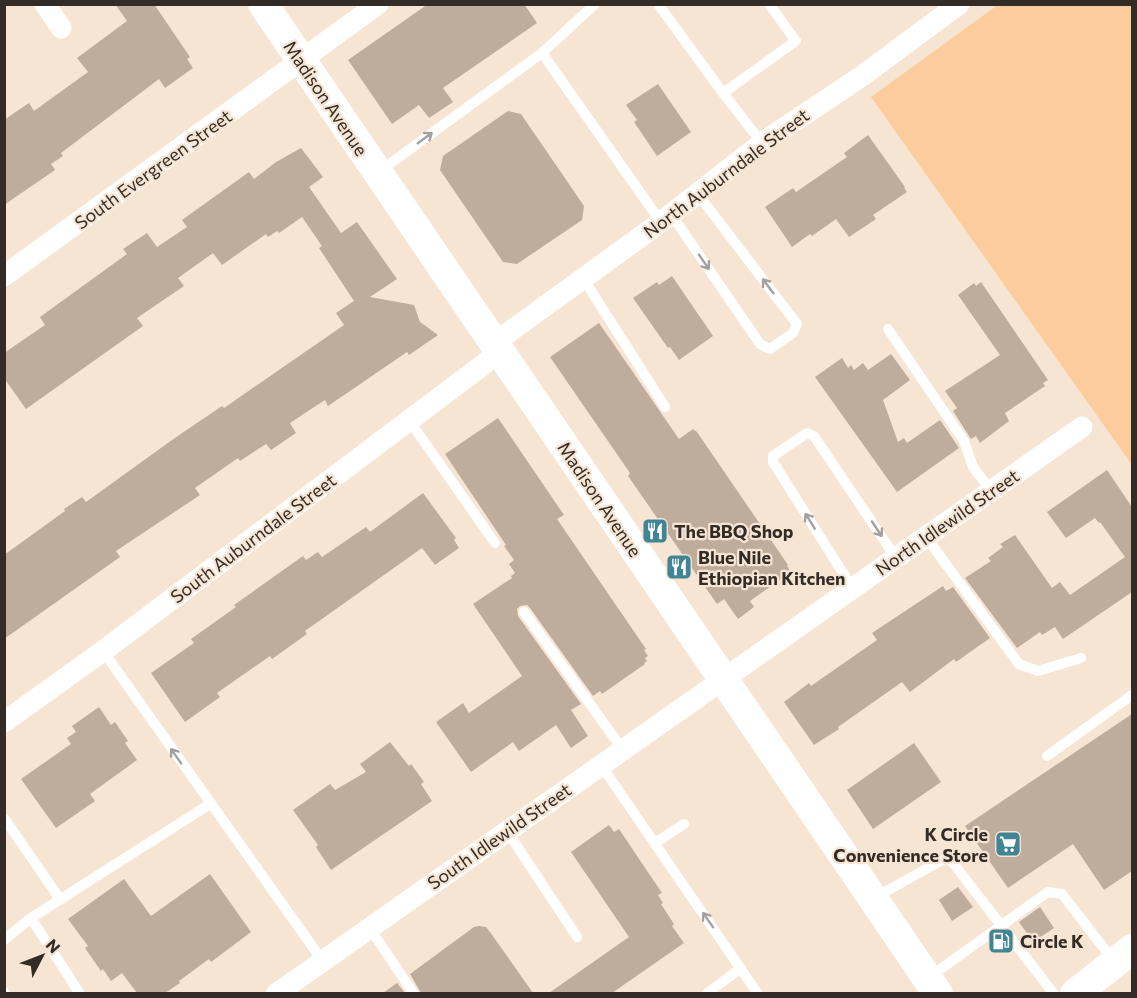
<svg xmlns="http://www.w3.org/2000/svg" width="1137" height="998" font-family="Commissioner,sans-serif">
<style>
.green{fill:#fdcc9d}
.building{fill:#beac9c}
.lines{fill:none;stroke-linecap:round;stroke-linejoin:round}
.lane{stroke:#fff;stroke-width:10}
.street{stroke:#fff;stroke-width:21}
.secondary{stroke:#fff;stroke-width:30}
.oneway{stroke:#a3a09d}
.labels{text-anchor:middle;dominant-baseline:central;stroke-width:4.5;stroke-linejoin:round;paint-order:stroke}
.street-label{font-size:18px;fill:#332c26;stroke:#f7e5d4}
.poi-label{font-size:18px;font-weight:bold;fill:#332c26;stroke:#f7e5d4;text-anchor:start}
</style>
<rect width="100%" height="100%" fill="#f7e5d4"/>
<path class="green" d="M999,4L1132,5V465L871,97Z"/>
<g class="building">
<path d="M115,4H154L190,57L187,59L193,68L165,88L159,79L61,153L63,156L51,164L55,170L4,205V120L29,103L34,111L88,72L77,58L127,21Z"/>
<path d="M428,4H524L537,23L443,88L453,102L429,118L419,105L392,124L348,60Z"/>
<path d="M658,84L691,132L657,156L634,122L637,120L626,105Z"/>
<path d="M508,111L521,114L584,206L582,220L517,264L503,262L440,170L443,156Z"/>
<path d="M868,135L905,187L904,188L907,192L873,215L876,219L849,237L836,219L812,236L810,234L792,247L765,207L793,188L796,192L847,157L844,153Z"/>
<path d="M301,148L323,177L309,187L341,233L357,222L397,279L370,297L414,305L420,322L438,335L409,355L407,352L328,406L325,400L290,423L296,433L271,450L266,444L240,461L238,458L195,488L200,495L116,551L120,557L4,639V555L65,511L64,509L82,497L86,502L172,440L222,406L224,408L344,325L336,313L354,301L319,248L322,246L302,217L279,233L277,231L268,237L266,234L222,265L213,253L178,278L184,286L137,318L143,326L26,409L4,378V353L45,325L40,317L127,254L123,249L147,233L157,247L187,227L182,220L249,172L254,179L276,162Z"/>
<path d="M672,276L713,336L679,360L670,347L668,348L633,298L657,282L659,285Z"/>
<path d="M981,282L1048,380L1043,383L1045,386L1005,413L1009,421L980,443L976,436L971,439L953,411L957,408L945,391L1000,355L958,295L974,283L976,286Z"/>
<path d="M599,323L679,439L693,429L697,432L788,565L787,566L791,572L750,601L754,607L738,619L724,599L717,604L628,476L630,473L550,357Z"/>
<path d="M891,354L910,380L883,400L898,442L904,438L907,443L940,420L959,448L897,492L815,377L842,358L848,368L851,365L854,370L863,363L868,370Z"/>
<path d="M498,418L564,515L557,519L646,649L644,650L648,656L645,658L647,661L644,663L645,664L602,694L600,691L593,696L530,608L527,605L520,606L517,609L518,616L581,704L571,710L588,736L571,748L556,725L519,751L513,742L471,772L436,722L463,703L469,713L522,676L473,604L512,578L511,576L515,573L509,564L514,560L504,546L506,545L445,454Z"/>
<path d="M1107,470L1132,507V592L1063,639L1055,627L1042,635L1040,632L1017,648L965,578L991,561L988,558L1003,547L1000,544L1015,535L1052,588L1060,582L1070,595L1125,557L1100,522L1099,523L1095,518L1066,538L1047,512Z"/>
<path d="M423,493L456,538L454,540L459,548L435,565L422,548L305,631L307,634L272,659L270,656L217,693L220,697L185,722L151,673L194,643L191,639L236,607L234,605L303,556L306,560L318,552L322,557L366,527L370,532Z"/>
<path d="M943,586L946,591L953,587L990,638L956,662L954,659L910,692L902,682L838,727L839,729L814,745L784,702L809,683L811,686L877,640L872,633Z"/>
<path d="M99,707L111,725L115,722L128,741L125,743L137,760L90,794L95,801L56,828L21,779L71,744L67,738L76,732L72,726Z"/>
<path d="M1132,714V871L1104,890L1073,844L1008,888L965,826Z"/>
<path d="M390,742L409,766L411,764L424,782L421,784L432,801L331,870L316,847L318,845L293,810L330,784L335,790L366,772L360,764Z"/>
<path d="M914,743L941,782L873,829L847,790Z"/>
<path d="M609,825L614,832L619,829L662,893L658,895L663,903L661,904L674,924L672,926L684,943L612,993H549L629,937L571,852Z"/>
<path d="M210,874L251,932L211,962L209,959L179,981L180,983L165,993H137L122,973L111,981L103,969L101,971L85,948L88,946L68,919L124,879L151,916Z"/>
<path d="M958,887L973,907L952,921L939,900Z"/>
<path d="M1040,907L1054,928L1033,942L1019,922Z"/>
<path d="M479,926L486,927L490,932L533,993H421L410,974L474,927Z"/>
<path d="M397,983L405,993H383Z"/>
</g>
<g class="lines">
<g class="lane">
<path d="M595,4L542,53L661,222"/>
<path d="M658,4L723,93"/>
<path d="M762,143L723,93L796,41L769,4"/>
<path d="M380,171L542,53"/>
<path d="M671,214L760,344L770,349L793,333L797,324L697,193"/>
<path d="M583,278L665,407"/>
<path d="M888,329L964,441L973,467L991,491"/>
<path d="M409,420L495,543"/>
<path d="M926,537L1019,664L1038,671L1081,658"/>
<path d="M853,589L773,462V456L807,433L814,436L896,558"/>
<path d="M524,612L623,750"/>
<path d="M103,651L322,960"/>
<path d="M1047,756L1132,695"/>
<path d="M601,765L758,994"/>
<path d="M4,818L60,899"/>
<path d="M507,831L577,937"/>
<path d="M655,843L684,824"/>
<path d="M874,898L946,858L953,863L1054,994"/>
<path d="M369,927L414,994"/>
<path d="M4,940L31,918"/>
<path d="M928,978L1048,892L1062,894L1113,960"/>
<path d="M4,992L6,994"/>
<path d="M80,994L31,918L210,804"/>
<path d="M706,994L741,968"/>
</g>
<g class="street">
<path d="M45,4L61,28"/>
<path d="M4,276L378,4"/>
<path d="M494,343L661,222L762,143L862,76L959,4"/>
<path d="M4,722L103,651L500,352"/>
<path d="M276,994L1082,427"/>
</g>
<g class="secondary">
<path d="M263,4L938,994"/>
<path d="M1075,994L1132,949"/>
</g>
</g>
<defs><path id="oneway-shaft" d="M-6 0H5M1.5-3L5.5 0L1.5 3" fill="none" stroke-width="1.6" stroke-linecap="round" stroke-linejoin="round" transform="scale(1.5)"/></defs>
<g class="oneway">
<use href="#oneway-shaft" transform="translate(425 138) rotate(-36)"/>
<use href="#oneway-shaft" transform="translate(704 262) rotate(55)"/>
<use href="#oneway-shaft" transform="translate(768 286) rotate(-127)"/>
<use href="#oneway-shaft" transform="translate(810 521) rotate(-122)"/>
<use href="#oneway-shaft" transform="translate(877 529) rotate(56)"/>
<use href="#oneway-shaft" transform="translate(176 756) rotate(-125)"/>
<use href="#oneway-shaft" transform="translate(708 920) rotate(-125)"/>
</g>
<defs>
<symbol id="restaurant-square" viewBox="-11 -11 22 22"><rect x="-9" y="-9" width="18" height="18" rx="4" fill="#418494" stroke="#f7e5d4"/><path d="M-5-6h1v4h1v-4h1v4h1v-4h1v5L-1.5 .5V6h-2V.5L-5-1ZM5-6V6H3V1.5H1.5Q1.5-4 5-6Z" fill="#fff"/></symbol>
<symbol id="supermarket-square" viewBox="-11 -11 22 22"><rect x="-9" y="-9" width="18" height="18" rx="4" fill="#418494" stroke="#f7e5d4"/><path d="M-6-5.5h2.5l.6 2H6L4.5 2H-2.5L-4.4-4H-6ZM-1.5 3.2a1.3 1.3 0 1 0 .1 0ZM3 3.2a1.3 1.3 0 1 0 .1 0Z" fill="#fff"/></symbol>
<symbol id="fuel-square" viewBox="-11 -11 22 22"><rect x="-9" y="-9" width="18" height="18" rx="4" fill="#418494" stroke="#f7e5d4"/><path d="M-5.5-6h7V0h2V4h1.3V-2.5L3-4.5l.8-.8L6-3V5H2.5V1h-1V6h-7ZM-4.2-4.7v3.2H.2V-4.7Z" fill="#fff"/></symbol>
</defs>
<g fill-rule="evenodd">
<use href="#restaurant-square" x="640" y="516" width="30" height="30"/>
<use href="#restaurant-square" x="664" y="552" width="30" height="30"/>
<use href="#supermarket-square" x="993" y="829" width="30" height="30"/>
<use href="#fuel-square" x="986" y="926" width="30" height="30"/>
</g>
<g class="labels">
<g class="street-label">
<text transform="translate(326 98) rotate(56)">Madison Avenue</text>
<text transform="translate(153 169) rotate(-36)">South Evergreen Street</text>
<text transform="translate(726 173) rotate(-37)">North Auburndale Street</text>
<text transform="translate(600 499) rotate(56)">Madison Avenue</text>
<text transform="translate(947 522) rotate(-35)">North Idlewild Street</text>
<text transform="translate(253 538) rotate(-37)">South Auburndale Street</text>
<text transform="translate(499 836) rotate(-35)">South Idlewild Street</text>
</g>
<g class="poi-label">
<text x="674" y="531">The BBQ Shop</text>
<text x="698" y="557">Blue Nile<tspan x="698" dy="21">Ethiopian Kitchen</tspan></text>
<text x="988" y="834" text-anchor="end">K Circle<tspan x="988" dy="21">Convenience Store</tspan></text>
<text x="1020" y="941">Circle K</text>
</g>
</g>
<rect width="1137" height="998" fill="none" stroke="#332c26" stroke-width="12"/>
<g transform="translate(42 956) rotate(48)" stroke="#f7e5d4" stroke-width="4.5" paint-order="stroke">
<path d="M0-4.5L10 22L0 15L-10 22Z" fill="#332c26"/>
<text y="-9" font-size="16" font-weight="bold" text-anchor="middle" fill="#332c26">N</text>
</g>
</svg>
